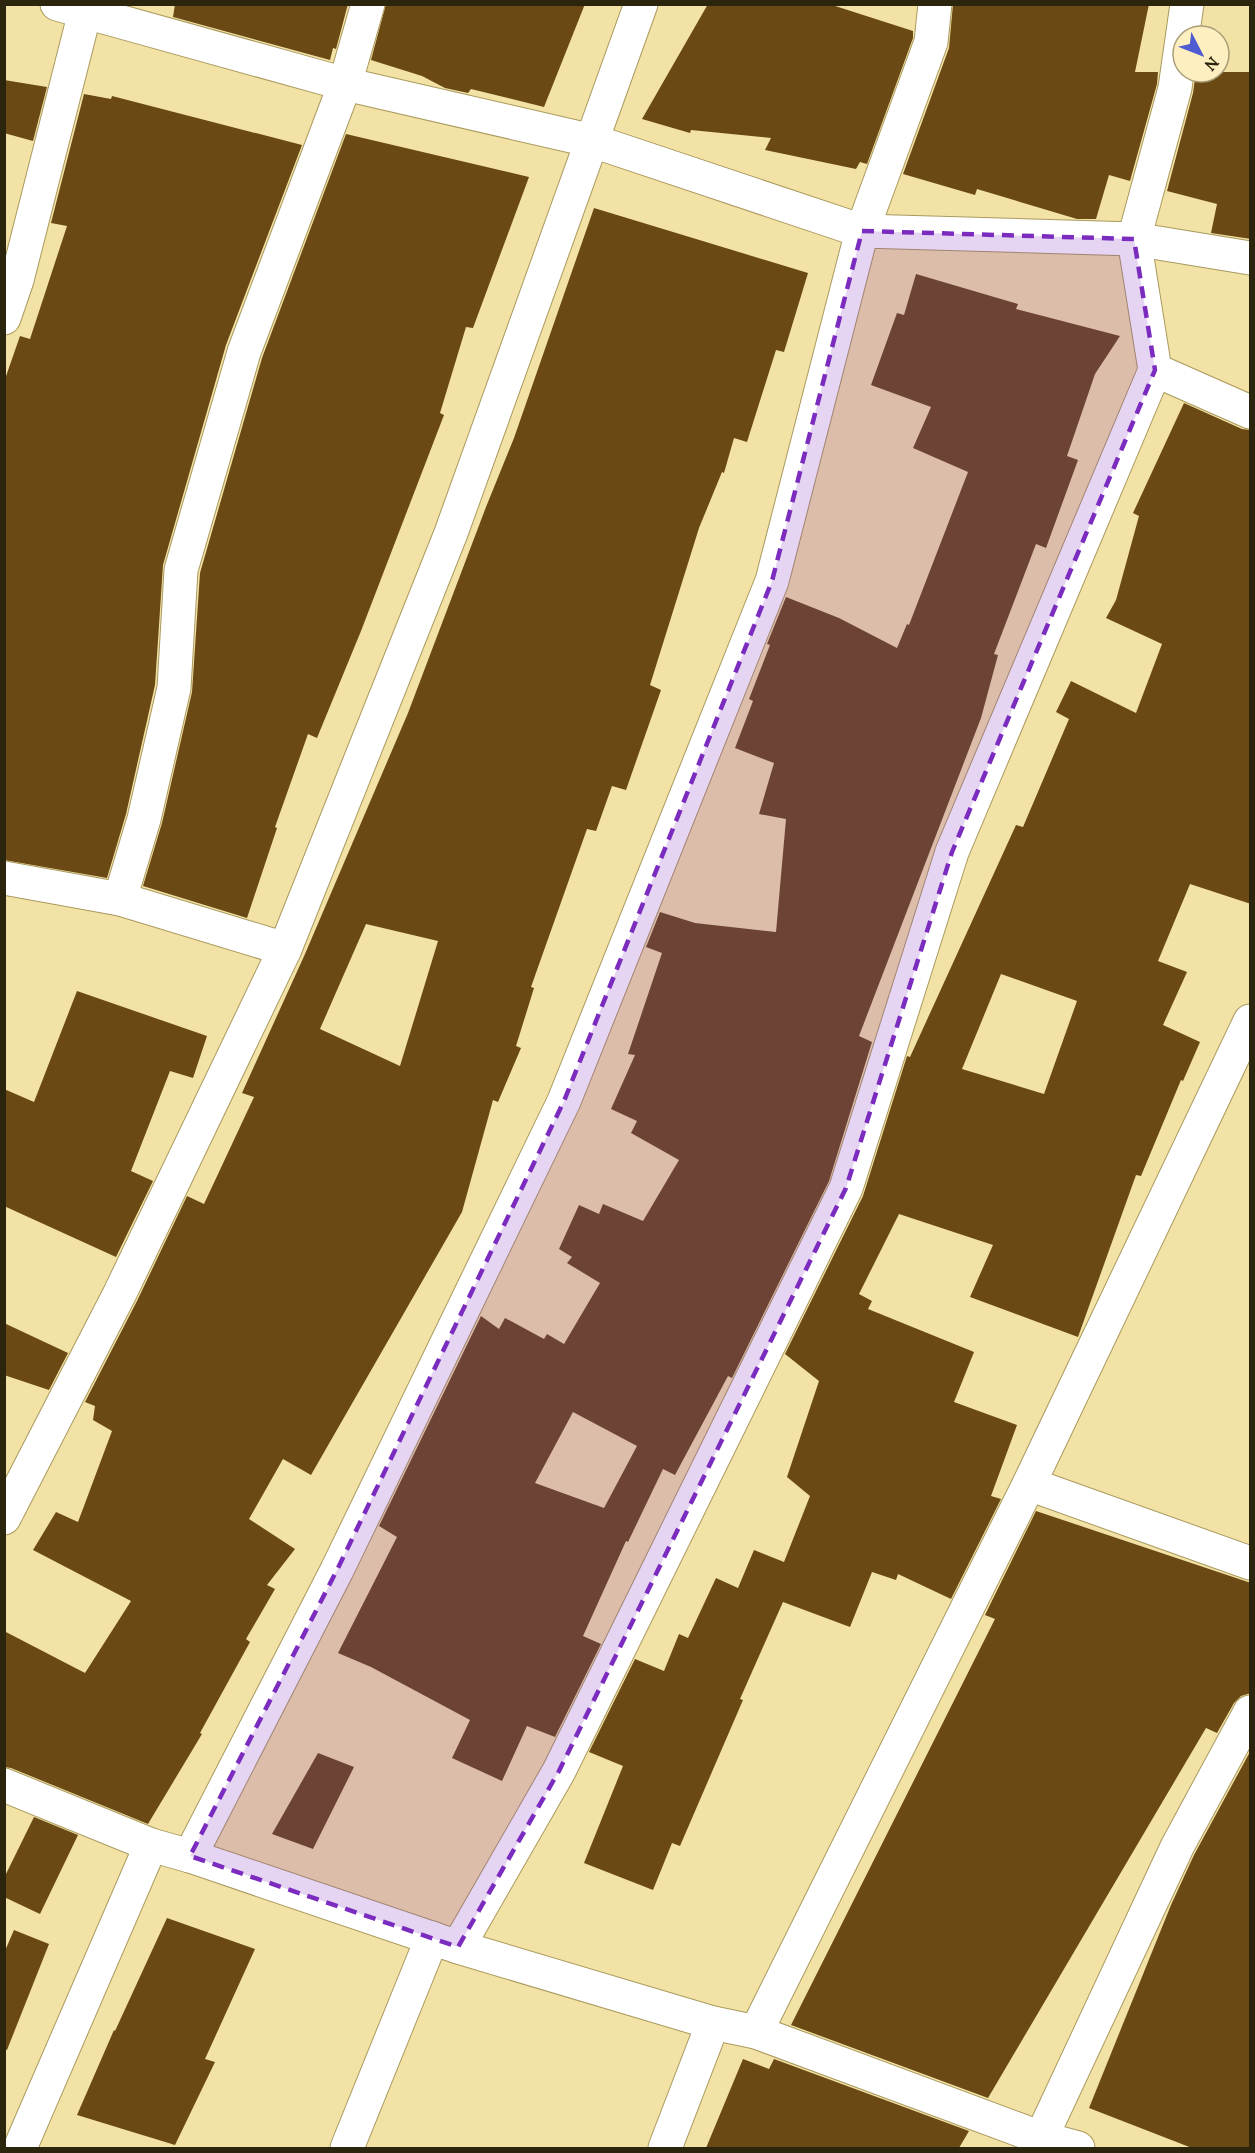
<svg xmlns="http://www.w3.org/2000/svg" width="1255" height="2153" font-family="Lora,serif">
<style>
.building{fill:#6a4915;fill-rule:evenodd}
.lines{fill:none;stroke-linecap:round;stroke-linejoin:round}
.street-casing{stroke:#aa9a5f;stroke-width:35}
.street{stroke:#fff;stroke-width:33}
.marked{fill:#7b2cbf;fill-opacity:0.2;stroke:#7b2cbf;stroke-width:4.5;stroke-dasharray:12 8;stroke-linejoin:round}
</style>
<rect width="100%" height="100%" fill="#f3e2a5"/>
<g class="building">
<path d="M175,4H348L336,49L333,48L330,60L173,17Z"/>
<path d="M386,4H585L544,107L471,89L468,93L445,88L422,76L371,60Z"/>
<path d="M708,4H829L913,31V38L867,164L860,162L856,169L765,150L771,138L691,130L690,133L642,119Z"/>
<path d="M953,4H1149L1135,72H1158L1157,84L1130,181L1109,175L1096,219H1077L977,189L975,195L903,174L949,48Z"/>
<path d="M1196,72H1251V239L1211,233L1217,204L1167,191L1193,93Z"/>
<path d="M4,80L47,87L33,141L4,133Z"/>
<path d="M84,94L111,99L112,96L302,145L226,345L163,565L155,685L126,814L107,878L4,860V382L20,336L30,339L67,226L51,223Z"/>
<path d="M346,134L529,177L473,328L466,327L440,413L444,415L361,631L317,738L308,734L275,827L277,828L247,918L143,886L162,823L192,692L200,573L262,358Z"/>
<path d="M594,208L808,273L784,352L776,350L747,442L734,438L724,473L722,472L699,528L650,685L661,690L626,790L612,786L596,831L587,829L531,987L534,988L516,1046L521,1048L498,1102L493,1100L462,1212L311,1475L283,1459L249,1519L295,1549L267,1585L275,1589L246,1639L250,1642L200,1733L202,1734L148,1824L11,1768L4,1767V1631L85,1673L131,1601L33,1550L56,1512L78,1522L112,1431L93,1420L95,1406L85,1402L137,1301L187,1196L204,1204L254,1097L242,1093L305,954L408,713L486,507L514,438ZM366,924L438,941L400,1066L320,1029Z"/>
<path d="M916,274L1018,304L1016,309L1120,336L1095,374L1067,456L1078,460L1046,548L1036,544L994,654L998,655L981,718L859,1036L872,1042L829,1181L732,1378L728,1376L675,1475L663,1469L628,1542L626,1541L583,1636L601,1644L555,1737L527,1726L502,1781L452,1758L470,1720L371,1667L338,1653L397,1537L379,1526L481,1316L499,1329L505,1318L544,1339L547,1334L564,1344L600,1283L567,1263L572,1257L559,1249L579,1205L599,1214L603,1204L643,1221L679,1160L631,1133L637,1121L611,1109L635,1055L628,1054L662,953L646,947L660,912L695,923L776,932L786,819L759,814L774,763L735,748L753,701L749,699L770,645L767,644L786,597L839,618L897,648L907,624L909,625L968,472L913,448L931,407L871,385L897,313L904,315ZM573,1412L637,1446L604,1508L535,1483Z"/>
<path d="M1184,403L1242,429L1251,430V904L1190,884L1158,961L1187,972L1163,1025L1200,1042L1183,1081L1181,1080L1141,1176L1136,1175L1078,1337L970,1297L993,1245L899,1214L859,1294L872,1301L868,1309L974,1352L954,1402L1017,1425L991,1496L1001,1499L951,1599L898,1574L896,1580L872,1572L850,1627L783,1602L740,1699L743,1700L680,1846L672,1843L653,1890L584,1863L623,1766L589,1752L635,1659L664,1671L679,1634L688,1638L716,1578L738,1588L754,1550L784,1562L810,1496L787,1477L819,1381L785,1354L863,1196L907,1056L910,1057L1016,825L1023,827L1069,719L1056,712L1071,681L1136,713L1162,644L1106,618L1116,600L1139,516L1133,513ZM1001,974L1077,1001L1044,1094L962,1069Z"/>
<path d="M77,991L207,1036L193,1078L170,1071L131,1171L153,1181L116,1257L4,1206V1089L34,1102Z"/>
<path d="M4,1323L68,1353L49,1390L4,1375Z"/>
<path d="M1036,1511L1251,1583V1693L1241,1696L1234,1703L1217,1733L1206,1728L988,2098L791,2025L995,1619L985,1615Z"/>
<path d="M1251,1750V2148H1192L1089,2108L1171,1905L1194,1855Z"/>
<path d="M318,1753L354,1767L313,1849L272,1834Z"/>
<path d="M34,1817L78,1835L40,1914L4,1897V1878Z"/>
<path d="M167,1918L255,1949L205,2059L215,2062L175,2145L77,2115L114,2030L115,2031Z"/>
<path d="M14,1930L49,1944L7,2050L4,2049V1953Z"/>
<path d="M743,2059L769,2069L774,2059L969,2131L959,2148H706Z"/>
</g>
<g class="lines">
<defs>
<g id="street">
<path d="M57,4L345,84L593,141L862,231L1134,239L1250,258"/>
<path d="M4,318L17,280L87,4"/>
<path d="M1155,370L1250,412"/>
<path d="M4,878L120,899L285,949"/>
<path d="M120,899L144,819L174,688L181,570L244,352L345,84L368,4"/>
<path d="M1029,1484L1250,1563"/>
<path d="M4,1518L120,1293L285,949L451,533L641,4"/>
<path d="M4,1785L151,1845L190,1856L458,1947L713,2023L756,2032L1041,2138L1078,2148"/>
<path d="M190,1856L337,1570L564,1101L772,581L862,231L931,42L935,4"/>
<path d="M458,1947L559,1771L846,1188L952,852L1155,370L1134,239L1175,88L1187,4"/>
<path d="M756,2032L1029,1484L1250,1021"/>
<path d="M1041,2138L1177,1847L1250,1712"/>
<path d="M20,2148L151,1845"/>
<path d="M347,2148L432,1938"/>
<path d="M665,2148L713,2023"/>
</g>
</defs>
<use href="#street" class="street-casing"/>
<use href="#street" class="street"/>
</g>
<path class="marked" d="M862,231L1134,239L1155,370L952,852L846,1188L559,1771L458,1947L190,1856L337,1570L564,1101L772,581Z"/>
<rect width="1255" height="2153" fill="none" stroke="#2c250d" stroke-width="12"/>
<g transform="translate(1201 54) rotate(132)"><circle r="28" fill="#fdefbf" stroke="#a99e78" stroke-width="1.5"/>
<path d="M0-4.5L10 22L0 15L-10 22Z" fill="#4f5cd1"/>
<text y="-9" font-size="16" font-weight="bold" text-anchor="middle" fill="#2c250d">N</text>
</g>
</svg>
